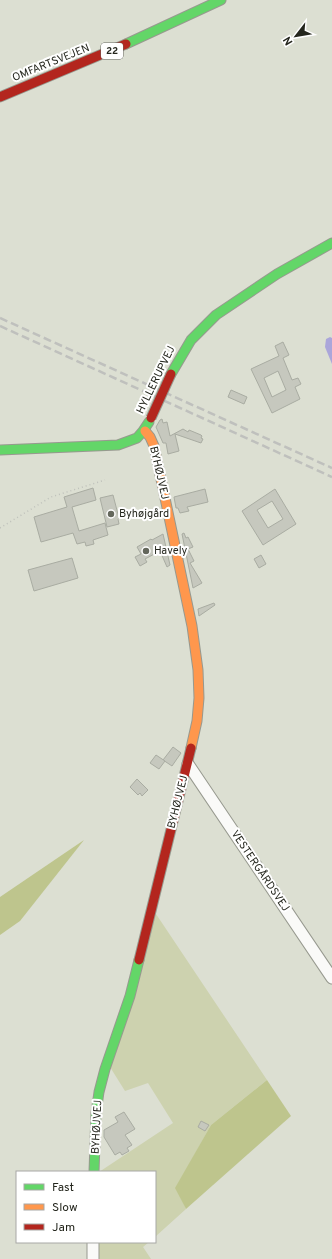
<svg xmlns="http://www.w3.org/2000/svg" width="332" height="1259" font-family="Overpass,sans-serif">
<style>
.green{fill:#cdd2af}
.forest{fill:#bec58d}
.water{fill:#aba6da}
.building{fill:#c6c8be;stroke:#a9aca2;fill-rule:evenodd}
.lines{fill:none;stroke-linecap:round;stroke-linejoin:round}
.street-casing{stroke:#97998f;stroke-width:13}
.fast-casing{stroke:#97998f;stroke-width:11}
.slow-casing{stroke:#97998f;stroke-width:11}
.jam-casing{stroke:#97998f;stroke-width:11}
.path{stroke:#bfc1bb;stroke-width:1.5;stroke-dasharray:1 3;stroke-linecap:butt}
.street{stroke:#fafaf8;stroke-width:11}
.fast{stroke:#63d668;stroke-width:9}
.slow{stroke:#ff974d;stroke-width:9}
.jam{stroke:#b3261e;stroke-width:9}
.rail{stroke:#bfc0bd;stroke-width:2.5;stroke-dasharray:8 4;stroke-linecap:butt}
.jam-bridge-casing{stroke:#97998f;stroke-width:11;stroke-linecap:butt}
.jam-bridge{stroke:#b3261e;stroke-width:9}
.poi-dot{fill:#64675c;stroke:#fff;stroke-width:1.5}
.labels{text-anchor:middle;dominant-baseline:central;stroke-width:4;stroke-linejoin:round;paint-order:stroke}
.shield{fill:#fff;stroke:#666761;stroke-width:1}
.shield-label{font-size:10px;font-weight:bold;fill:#24261d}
.street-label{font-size:11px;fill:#24261d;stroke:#fff}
.poi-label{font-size:11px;fill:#24261d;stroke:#fff;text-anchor:start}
</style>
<rect width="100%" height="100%" fill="#dcdfd2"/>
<g class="green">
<path d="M156,914L267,1080L211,1125L176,1188L186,1209L155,1237V1172H99L173,1123L148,1083L125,1091L110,1067Z"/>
<path d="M95,1242H149L143,1247L151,1259H94Z"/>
</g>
<g class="forest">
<path d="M84,840L20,921L0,935V897Z"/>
<path d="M267,1080L291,1116L186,1209L175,1188L211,1125Z"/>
</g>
<path class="water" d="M330,337L332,338V364L325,347L326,339Z"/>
<g class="building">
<path d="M283,342L289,355L283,358L292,380L298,378L301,384L295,387L300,399L272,413L251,369L279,356L275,346ZM278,371L286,390L272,397L264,378Z"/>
<path d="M231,390L247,397L244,404L228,397Z"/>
<path d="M162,419L163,423L167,422L170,436L183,429L188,432L189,430L201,435L202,436L201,438L203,439L201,443L175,434L179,451L168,454L166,443H163L156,427L160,420Z"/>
<path d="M93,488L96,500L72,507L79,531L105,523L108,535L93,540L94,544L86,546L85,542L77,544L73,533L41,542L34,517L67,507L64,497Z"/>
<path d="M205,489L208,502L187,507L189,511L180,513L178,508H176L174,497Z"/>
<path d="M275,489L296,524L263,545L242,511ZM272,501L283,519L268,528L257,510Z"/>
<path d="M113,495L119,518L118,519L119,524L107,527L100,498Z"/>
<path d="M184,533L186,538L188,537L193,547L188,549L194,561L190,563L202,583L193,588L182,534Z"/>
<path d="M163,534L170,565L167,567L160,551L145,559L147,562L140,566L135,557L141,554L137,547L151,539L152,540Z"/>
<path d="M261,555L266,564L259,568L254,559Z"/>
<path d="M72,558L78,578L34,591L28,570Z"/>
<path d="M214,603L215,605L199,616L198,609Z"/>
<path d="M173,747L181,753L172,766L163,760Z"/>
<path d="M156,755L165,761L159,769L150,763Z"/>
<path d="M137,779L148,790L142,796L140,793L138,795L130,787Z"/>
<path d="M124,1112L135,1129L125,1135L132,1145L127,1148L129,1151L122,1155L120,1152L115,1155L104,1137V1130L118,1122L115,1117Z"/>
<path d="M201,1121L209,1125L205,1131L198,1127Z"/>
</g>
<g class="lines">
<defs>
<g id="street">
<path d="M188,764L332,978"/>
<path d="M93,1259V1242"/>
</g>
<g id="fast">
<path d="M126,44L221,0"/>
<path d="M171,374L191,340L216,315L277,274L332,243"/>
<path d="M0,450L118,445L137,438L143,431L149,422"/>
<path d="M94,1172L96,1113L99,1092L105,1069L130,996L139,960"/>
</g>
<path id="slow" d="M145,431L150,437L154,446L192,626L198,670L199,698L197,721L191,748"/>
<g id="jam">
<path d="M0,97L126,44"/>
<path d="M139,960L191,748"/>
</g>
</defs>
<use href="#street" class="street-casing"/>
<use href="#fast" class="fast-casing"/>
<use href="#slow" class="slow-casing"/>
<use href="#jam" class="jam-casing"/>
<path class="path" d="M0,528L51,497L105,480"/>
<use href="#street" class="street"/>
<use href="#fast" class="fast"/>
<use href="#slow" class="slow"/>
<use href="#jam" class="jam"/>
<g class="rail">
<path d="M0,318L332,468"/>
<path d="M0,326L332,477"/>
</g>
<defs>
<path id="jam-bridge" d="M151,418L171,374"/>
</defs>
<use href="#jam-bridge" class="jam-bridge-casing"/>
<use href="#jam-bridge" class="jam-bridge"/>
</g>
<g class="poi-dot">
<circle cx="111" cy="514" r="4"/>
<circle cx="146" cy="551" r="4"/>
</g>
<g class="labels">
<rect class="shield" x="101" y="43" width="22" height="16" rx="3"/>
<g class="shield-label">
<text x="112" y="51">22</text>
</g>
<g class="street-label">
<text transform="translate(51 63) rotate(-22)">OMFARTSVEJEN</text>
<text transform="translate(156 380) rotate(-64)">HYLLERUPVEJ</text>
<text transform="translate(159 473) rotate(77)">BYHØJVEJ</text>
<text transform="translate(178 802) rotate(-76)">BYHØJVEJ</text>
<text transform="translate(260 871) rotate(56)">VESTERGÅRDSVEJ</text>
<text transform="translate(97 1127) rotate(-87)">BYHØJVEJ</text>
</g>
<g class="poi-label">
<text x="119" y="514">Byhøjgård</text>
<text x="154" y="551">Havely</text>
</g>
</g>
<rect x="16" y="1171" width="140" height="72" fill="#ffffff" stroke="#a7a8a5"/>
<rect x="24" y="1184" width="20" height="6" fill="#63d668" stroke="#a7a8a5"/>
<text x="52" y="1191" font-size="12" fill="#24261d">Fast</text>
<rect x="24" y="1204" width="20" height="6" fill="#ff974d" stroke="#a7a8a5"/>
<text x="52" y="1211" font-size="12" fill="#24261d">Slow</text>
<rect x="24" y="1224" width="20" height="6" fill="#b3261e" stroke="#a7a8a5"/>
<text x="52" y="1231" font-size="12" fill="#24261d">Jam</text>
<g transform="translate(296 36) rotate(239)" stroke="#ffffff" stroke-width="3" paint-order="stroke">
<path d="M0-3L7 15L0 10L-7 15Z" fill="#24261d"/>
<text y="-6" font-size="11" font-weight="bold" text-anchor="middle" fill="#24261d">N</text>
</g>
</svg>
